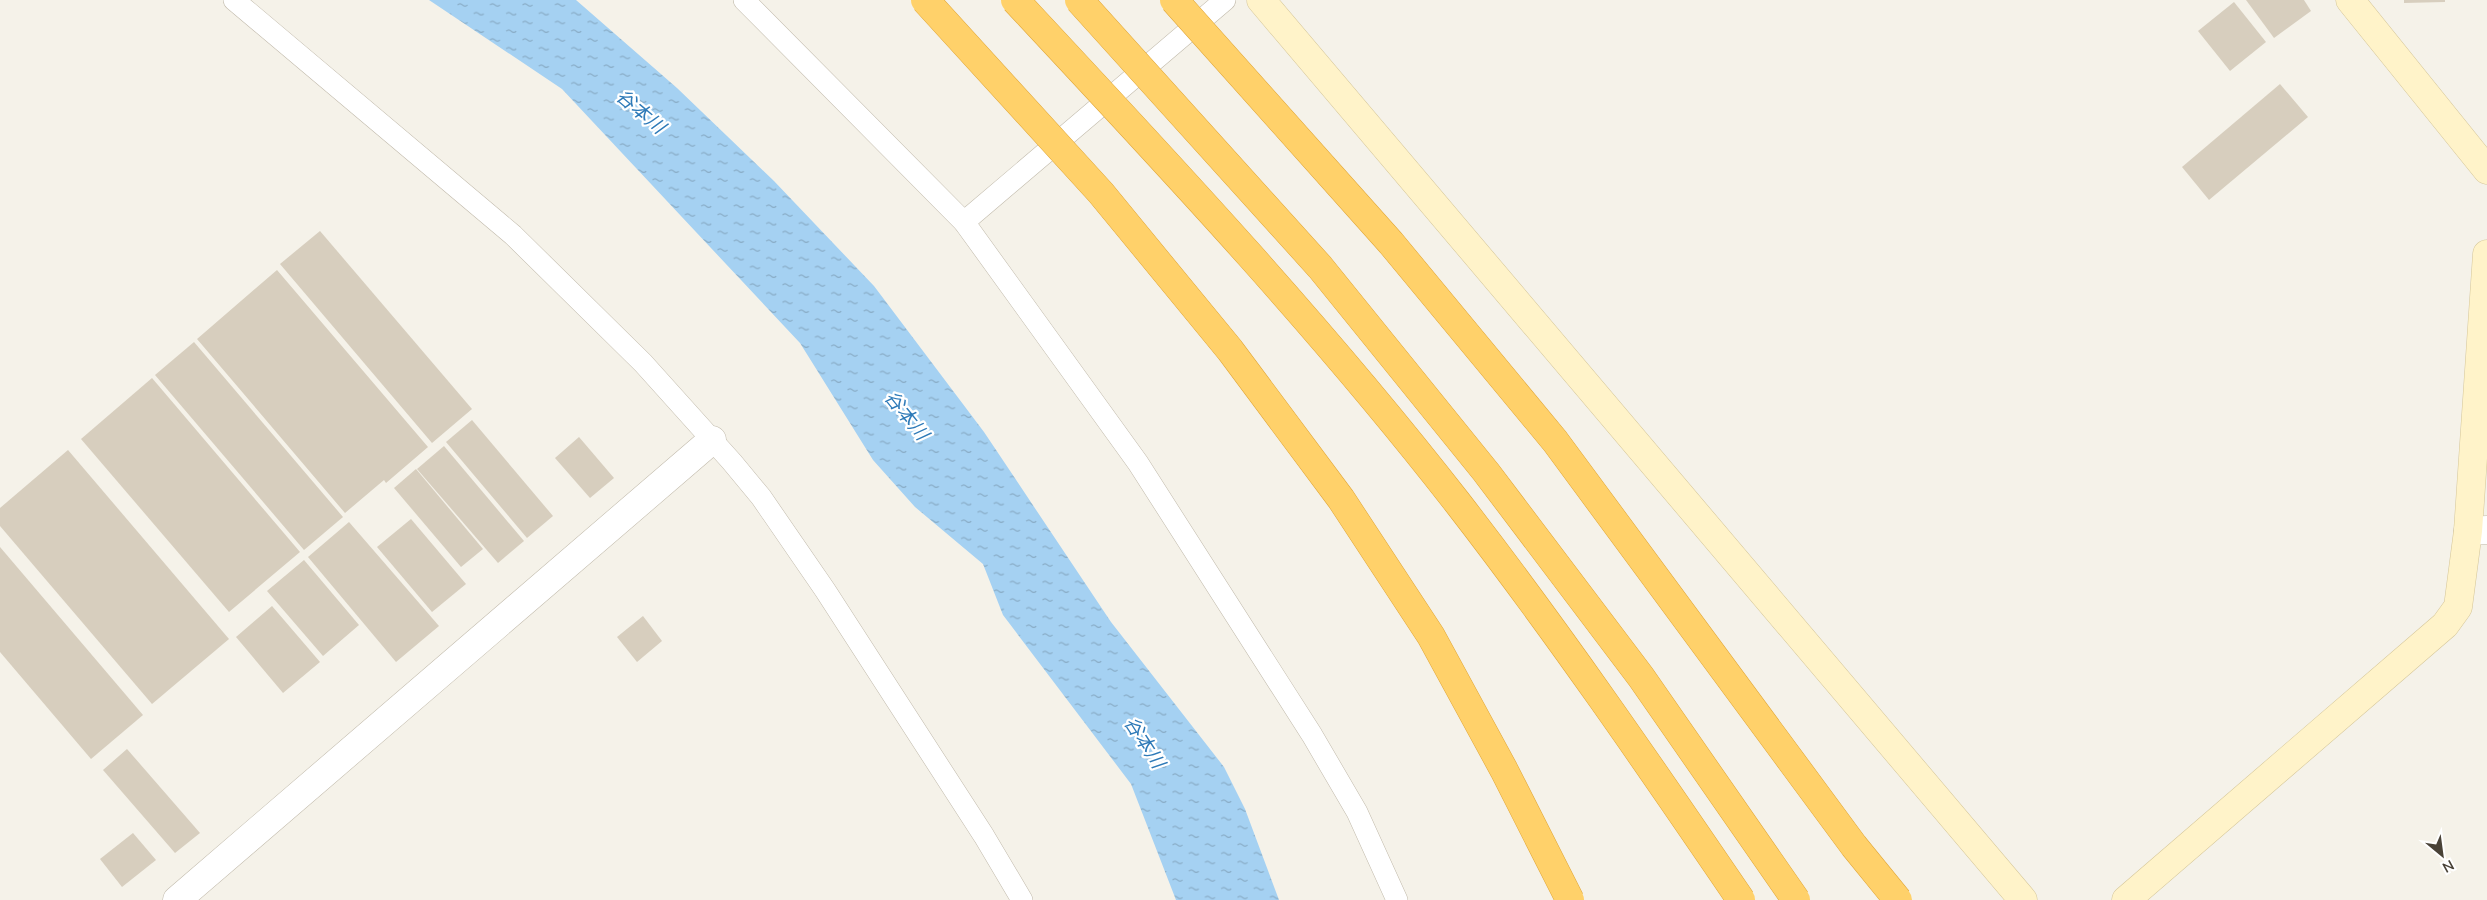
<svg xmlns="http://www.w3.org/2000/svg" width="2487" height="900" font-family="Mulish,'Noto Sans JP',sans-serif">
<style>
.water{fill:url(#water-ripples)}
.building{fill:#d7cebe}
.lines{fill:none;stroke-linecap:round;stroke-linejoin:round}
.lane-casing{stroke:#c1baab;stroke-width:22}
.street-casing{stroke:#c1baab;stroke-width:29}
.secondary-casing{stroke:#d5c699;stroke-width:29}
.lane{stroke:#fff;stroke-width:21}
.street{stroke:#fff;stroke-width:28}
.secondary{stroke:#fff3c9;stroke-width:28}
.highway-bridge-casing{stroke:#e0a638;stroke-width:29;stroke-linecap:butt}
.highway-bridge{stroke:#ffd16a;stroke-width:28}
.labels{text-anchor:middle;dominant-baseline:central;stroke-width:4.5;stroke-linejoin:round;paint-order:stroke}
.water-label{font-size:19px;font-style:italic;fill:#2e7ab8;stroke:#fff}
</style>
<defs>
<pattern id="water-ripples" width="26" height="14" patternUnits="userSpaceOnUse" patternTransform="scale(1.25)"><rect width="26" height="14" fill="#a5d1f2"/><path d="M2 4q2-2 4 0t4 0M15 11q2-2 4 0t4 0" fill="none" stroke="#88abc5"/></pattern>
</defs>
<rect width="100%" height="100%" fill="#f5f2e9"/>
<path class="water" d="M429,0H576L677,88L774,181L874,286L984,432L1111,622L1224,767L1245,809L1279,900H1176L1131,784L1003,615L983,564L915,507L873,460L800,343L562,89Z"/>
<g class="building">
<path d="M2246,0H2304L2311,11L2274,38Z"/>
<path d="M2404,0H2445V2L2404,3Z"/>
<path d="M2234,2L2266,42L2230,71L2198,31Z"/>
<path d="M2280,84L2308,117L2209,200L2182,167Z"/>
<path d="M320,231L472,409L432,443L280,264Z"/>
<path d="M277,270L428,447L386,483L384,480L345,513L197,339Z"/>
<path d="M194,342L343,517L304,550L155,375Z"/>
<path d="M152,378L300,552L229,612L81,439Z"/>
<path d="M472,420L553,516L527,538L446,442Z"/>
<path d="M579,437L614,478L590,498L555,458Z"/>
<path d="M444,446L524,541L498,563L417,469Z"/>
<path d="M68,450L229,639L152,704L0,526V508Z"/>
<path d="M416,469L483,549L461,567L394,488Z"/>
<path d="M411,519L466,584L432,612L377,547Z"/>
<path d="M349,522L439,626L396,662L308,557Z"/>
<path d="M0,547L143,715L91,759L0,652Z"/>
<path d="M304,560L359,625L323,656L267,591Z"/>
<path d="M272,606L320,662L283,693L236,637Z"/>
<path d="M643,616L662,641L637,662L617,637Z"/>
<path d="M127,749L200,833L175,853L103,770Z"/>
<path d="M133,833L156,860L122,887L100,859Z"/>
</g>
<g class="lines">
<defs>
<g id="lane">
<path d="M234,0L513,235L643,363L732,462L761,497L825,590L984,836L1022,900"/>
<path d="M744,0L964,222L1138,463L1312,735L1357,812L1397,900"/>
<path d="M964,222L1225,0"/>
</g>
<g id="street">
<path d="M2468,531L2487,530"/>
<path d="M177,900L712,440"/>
</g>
<g id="secondary">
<path d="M1261,0L2023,900"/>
<path d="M2350,0L2487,170"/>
<path d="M2126,900L2445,625L2458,607L2468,531L2487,254"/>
</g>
</defs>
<use href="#lane" class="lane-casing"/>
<use href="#street" class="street-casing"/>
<use href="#secondary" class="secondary-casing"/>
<use href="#lane" class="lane"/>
<use href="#street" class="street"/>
<use href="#secondary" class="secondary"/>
<defs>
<g id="highway-bridge">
<path d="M925,0L1101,193L1230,350L1341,499L1431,636L1504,770L1570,900"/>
<path d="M1015,0C1167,163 1320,326 1457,502C1557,631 1649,765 1741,900"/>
<path d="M1079,0L1320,267L1486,472L1641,677L1796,900"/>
<path d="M1174,0L1391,243L1555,441L1854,846L1898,900"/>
</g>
</defs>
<use href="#highway-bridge" class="highway-bridge-casing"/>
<use href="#highway-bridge" class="highway-bridge"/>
</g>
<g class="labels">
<g class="water-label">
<text transform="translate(641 111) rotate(40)">谷本川</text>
<text transform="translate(907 415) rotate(51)">谷本川</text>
<text transform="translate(1145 742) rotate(57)">谷本川</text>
</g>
</g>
<g transform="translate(2442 855) rotate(151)" stroke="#ffffff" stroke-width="4" paint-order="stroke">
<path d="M0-4L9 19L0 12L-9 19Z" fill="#494237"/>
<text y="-8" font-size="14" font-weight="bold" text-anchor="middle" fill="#494237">N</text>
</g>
</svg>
